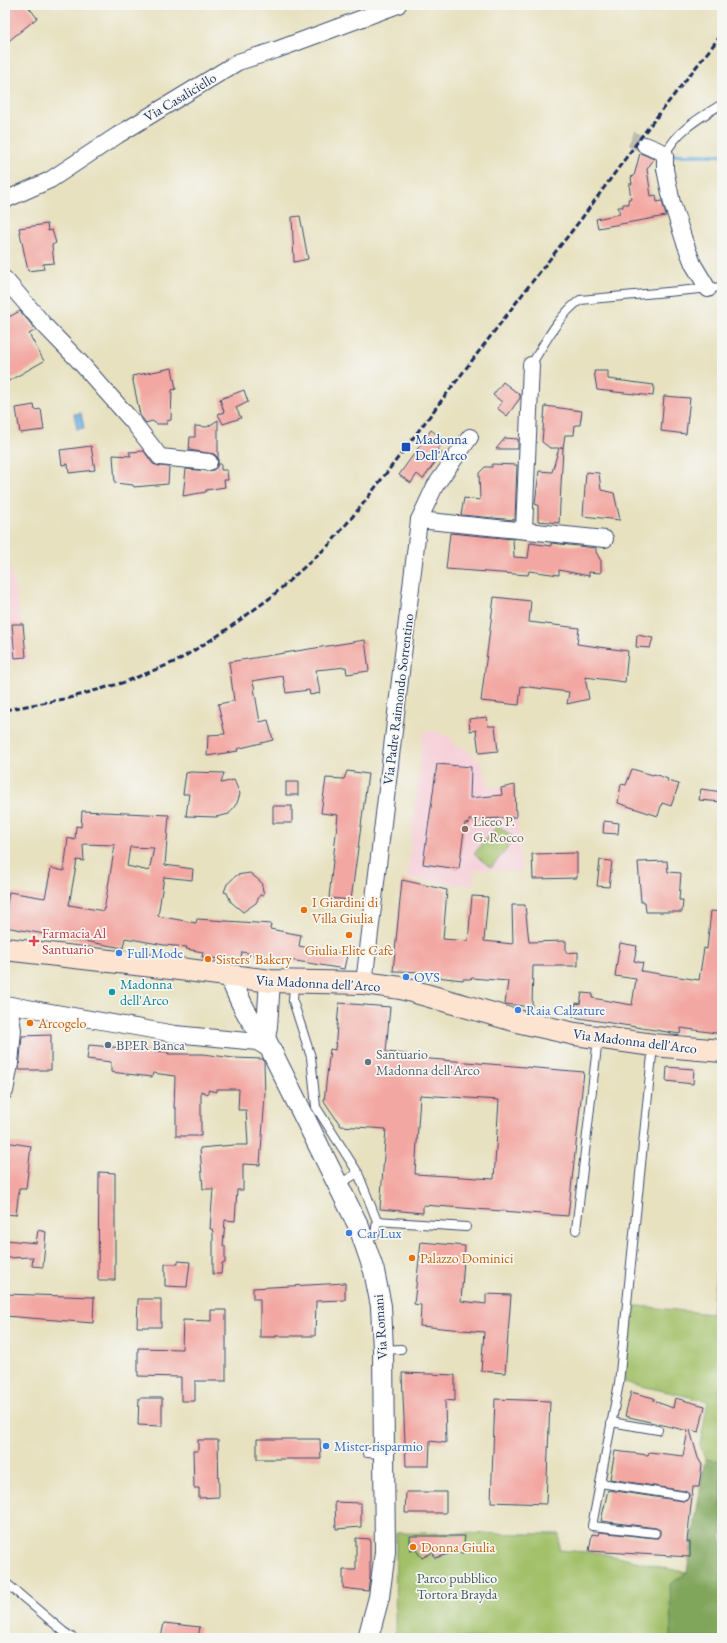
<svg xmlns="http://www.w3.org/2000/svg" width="727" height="1643" font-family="'EB Garamond',serif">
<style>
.built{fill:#f6cfd9}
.green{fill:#a1c068;stroke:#5e7863}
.forest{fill:#80a65c;stroke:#4e6a5d}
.water{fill:#69aede;stroke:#426e9e}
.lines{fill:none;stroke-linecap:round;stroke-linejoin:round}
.stream{stroke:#69aede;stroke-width:4}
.building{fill:#f3a7a2;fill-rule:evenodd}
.minor-tunnel{stroke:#bebdac;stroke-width:16;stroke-dasharray:16 8;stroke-linecap:butt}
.service-casing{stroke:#3a4a6d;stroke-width:10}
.minor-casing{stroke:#3a4a6d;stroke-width:18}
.tertiary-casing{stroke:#3a4a6d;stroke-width:22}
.secondary-casing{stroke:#3a4a6d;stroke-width:24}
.service{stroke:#fff;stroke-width:8}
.minor{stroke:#fff;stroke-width:16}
.tertiary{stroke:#fff;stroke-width:20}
.secondary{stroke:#fde4d1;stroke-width:22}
.rail{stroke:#1b2f5e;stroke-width:3;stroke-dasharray:6 3;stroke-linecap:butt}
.transit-dot{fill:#1a4fb4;stroke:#f6f6f2;stroke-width:1.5}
.education-dot{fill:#8d6e63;stroke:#f6f6f2;stroke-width:1.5}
.food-dot{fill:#e8710a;stroke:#f6f6f2;stroke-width:1.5}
.health-dot{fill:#e0444e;stroke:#f6f6f2;stroke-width:1.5}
.shop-dot{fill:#3f7fe0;stroke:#f6f6f2;stroke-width:1.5}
.culture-dot{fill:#0f9aa8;stroke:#f6f6f2;stroke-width:1.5}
.service-dot{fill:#5c6f8a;stroke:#f6f6f2;stroke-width:1.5}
.worship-dot{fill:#6b7280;stroke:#f6f6f2;stroke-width:1.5}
.labels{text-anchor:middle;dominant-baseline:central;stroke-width:3.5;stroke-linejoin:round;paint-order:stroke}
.street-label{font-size:14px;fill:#1b2f5e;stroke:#f6f6f2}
.transit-label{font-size:14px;fill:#164399;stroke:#f6f6f2;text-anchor:start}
.education-label{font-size:14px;fill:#785e54;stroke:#f6f6f2;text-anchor:start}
.food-label{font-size:14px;fill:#c56008;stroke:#f6f6f2;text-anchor:start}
.health-label{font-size:14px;fill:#be3a42;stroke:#f6f6f2;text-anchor:start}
.shop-label{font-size:14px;fill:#366cbe;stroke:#f6f6f2;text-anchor:start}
.culture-label{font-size:14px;fill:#0d838f;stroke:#f6f6f2;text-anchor:start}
.service-label{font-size:14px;fill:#4e5e75;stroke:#f6f6f2;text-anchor:start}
.worship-label{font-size:14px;fill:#5b616d;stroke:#f6f6f2;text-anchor:start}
.park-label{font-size:14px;fill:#435a61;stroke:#f6f6f2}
</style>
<rect width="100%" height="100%" fill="#f6f6f2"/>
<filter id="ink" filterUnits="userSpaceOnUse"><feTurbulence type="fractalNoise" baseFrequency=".025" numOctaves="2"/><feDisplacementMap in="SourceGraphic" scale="8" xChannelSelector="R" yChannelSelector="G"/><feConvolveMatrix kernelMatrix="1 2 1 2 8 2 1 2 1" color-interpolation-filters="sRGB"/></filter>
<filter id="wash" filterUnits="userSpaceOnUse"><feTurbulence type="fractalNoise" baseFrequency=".012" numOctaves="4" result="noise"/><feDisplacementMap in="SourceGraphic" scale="16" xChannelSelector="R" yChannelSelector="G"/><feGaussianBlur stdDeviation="0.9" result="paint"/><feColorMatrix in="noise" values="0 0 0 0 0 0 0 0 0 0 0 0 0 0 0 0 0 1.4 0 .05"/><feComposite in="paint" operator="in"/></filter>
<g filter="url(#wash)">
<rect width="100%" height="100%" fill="#e7e1bf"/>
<g class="built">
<path d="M5,539L29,662L5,660Z"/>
<path d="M434,731L450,737L455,748L466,747L467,750L480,761L490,788L514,785L522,872L475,869L473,886L407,878L423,732Z"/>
</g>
<g class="green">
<path d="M498,825L515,839L491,868L474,854Z"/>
<path d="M722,1214V1638H401L395,1634L396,1533L559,1534V1550L600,1553L687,1573L704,1487L705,1459L700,1445L708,1401L624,1382L630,1305L712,1314Z"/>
</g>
<path class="forest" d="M705,1459L722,1461V1638H671L670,1584L687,1573Z"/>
<path class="water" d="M81,413L84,428L77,429L74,414Z"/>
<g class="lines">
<path class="stream" d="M669,155H722"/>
</g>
<g id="blocks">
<g class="building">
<path d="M5,5H27L37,18L5,44Z"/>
<path d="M640,153L654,159L647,169L651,196L656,195L657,202L662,201L666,216L598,228L596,219L620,214L618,207H623V204H629L628,199H631L629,184H632L631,177L634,176Z"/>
<path d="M300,216L308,259L294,262L292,217Z"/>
<path d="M47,224L48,231L52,230L56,243L52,245L54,263L43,264L44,269L28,271L19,228Z"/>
<path d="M20,311L36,330L29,334L44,361L5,383V319Z"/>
<path d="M172,368L176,389L172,390L171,420L167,421V424H157L152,421L146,423L140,415L132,376Z"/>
<path d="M594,371H608V379L654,385L653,396L597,390Z"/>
<path d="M503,382L520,395V398L507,416L497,408L502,402L493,395Z"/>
<path d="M244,390L248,402L236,408L241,418L223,424L218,414L224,412L220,399Z"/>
<path d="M664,396L690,398L686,434L661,431Z"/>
<path d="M34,405L35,410L41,409L44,430L20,433L16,408Z"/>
<path d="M545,406L582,411L580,425H575L574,435H565L563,448H560H563L559,523L538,521V505L535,504L539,471L552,472L559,448H550L542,442Z"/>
<path d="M218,420V464H221V470H227L228,480H224L225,487L206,490V492L183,496L186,469L208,471L213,470L217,467L218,458L214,454L189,450L190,437H195V426L207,427Z"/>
<path d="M431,430L444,440L437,450L442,453L423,479L417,474L411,483L399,475Z"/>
<path d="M505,438L518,439V449H496Z"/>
<path d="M91,446L95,470L69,473L68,464L62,465L60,450Z"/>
<path d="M144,451L153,464L159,466L169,467L168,484L134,487L133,485L115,483L113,455L131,456L129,452Z"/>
<path d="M492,464L517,465L515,520L461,515L464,498L480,500L479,473L485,467H492Z"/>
<path d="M586,472L599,473L601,490L614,493L620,520L583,516Z"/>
<path d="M450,533L513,539L514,557L528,558L530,543L551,546V543L596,548V552L601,561V573L589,572V576L559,570V575L529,571L528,575L446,569Z"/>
<path d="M494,597L531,601L529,622L579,628L577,644L628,651L625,682L585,677L589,699L567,704L569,692L521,686L519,705L481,701Z"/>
<path d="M12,624H23L26,657L15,658Z"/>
<path d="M637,635L653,638L650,648L636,647Z"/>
<path d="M365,640L369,671L347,674L346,667L316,670L320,693L310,695L309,690L286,693L283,676L252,681L255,688H254L260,722L268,720L273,740L237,749L238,751L207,756L208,735L225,734L218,704L234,701L229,662Z"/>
<path d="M487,717L488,726H495L498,751L479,753L476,730L470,731L469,719Z"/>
<path d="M437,764L471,767L470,798L502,795L501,788L515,785L516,817L469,820V824L465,823L459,869L423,864Z"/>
<path d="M632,769L653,775L654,774L668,779L667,781L679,784L671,806L662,803L658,816L618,803L621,784L626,785Z"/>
<path d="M347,771L368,774L351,900L329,898L338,815L321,813L326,778L344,779Z"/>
<path d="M191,772L224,773L221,783L234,780L240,794L237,803L229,814L216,817L186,816L189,794H183L186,773Z"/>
<rect x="286" y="782" width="12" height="13"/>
<path d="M701,789L722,792V802L699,800Z"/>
<rect x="273" y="806" width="19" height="17"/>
<path d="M82,811L169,815L165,865L193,869L192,880L164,877L158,916L196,923L197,919L271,924L270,929L301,935L299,946L347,955L344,969L242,952L240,961L202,957L203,952L186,949L187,947L164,945L125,938L123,948L5,927V916L9,892L45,898L51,868L64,871L68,838L75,840L76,826L81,827ZM83,844L115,845L104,911L69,905L77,860L84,861ZM130,847L154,848L149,871L127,866Z"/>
<path d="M604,821L619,823L618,834L603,833Z"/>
<path d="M577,853V878L533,879L532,854Z"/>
<path d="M600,860L612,861L609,887L597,886Z"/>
<path d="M667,861L668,872L681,873L679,900H683L682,912H646L645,902H641L638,862Z"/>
<path d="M250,873L261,882L264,895H260L256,903L243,912L231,902L227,893L224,892L227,884L237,875Z"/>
<path d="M402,880L447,890L443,939L468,941L472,896L488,897L484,941L513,944L512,905H525L529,942L566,941V953L578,952V966H533L532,1007L505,1004L508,981L472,978L471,979H463V980L436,977V975L426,972L393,971Z"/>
<path d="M711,911L722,912V947L718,988L722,989V1034L681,1028L680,1034L573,1017L576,1003L580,1004L582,993L593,994L592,998L632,1005L636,979L615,976L620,943L637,946L634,961L643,963L641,971L699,980L704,948L707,949Z"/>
<path d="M339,1003L390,1007L386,1052L407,1054V1057L584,1072L568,1216L423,1205V1213L380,1209L386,1129L341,1126L324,1101L330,1049L335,1050ZM420,1095L499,1100L494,1179L415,1174Z"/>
<path d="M51,1035V1070H19L22,1036Z"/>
<path d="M89,1045L168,1052V1054H203L234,1058L263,1059L264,1062L265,1096L260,1165L243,1164V1190H237L235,1221L225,1220L223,1246H225V1263H222L221,1274H213V1232L212,1229H210L213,1189H203L200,1148L234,1145H248L246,1110H238L239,1089H217V1092L208,1090V1094L201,1091V1136H176V1108H174L175,1076L153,1073L152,1077L111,1072V1062L87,1059Z"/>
<path d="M667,1067L694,1069L693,1084L666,1081Z"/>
<path d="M5,1142L31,1146L26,1189H19L16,1215L5,1214Z"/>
<path d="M99,1172L115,1173V1280H98Z"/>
<path d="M38,1230L46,1232L43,1267L32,1266L33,1257L5,1258V1240L36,1243Z"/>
<path d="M421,1242L465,1246L461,1301L486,1304V1294L511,1295L505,1373L481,1371L484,1332L420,1326L421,1305L414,1304Z"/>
<path d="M178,1261L190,1262L187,1287L165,1286V1264H178Z"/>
<path d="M345,1283V1300L316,1301L315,1336H275L276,1337H260V1299H253V1288Z"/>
<path d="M5,1294L94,1297L93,1323L5,1316Z"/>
<path d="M138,1299H161V1327H137Z"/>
<path d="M211,1310H226V1381H195V1401H181V1377L138,1376V1348L182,1349L183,1320L211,1321Z"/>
<path d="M402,1373L455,1375V1401L445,1400L446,1443L430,1441L429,1466H406Z"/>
<path d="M631,1392L654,1398V1401L673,1408L675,1398L705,1406L699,1432L690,1430L698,1458L702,1465L699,1487H693L687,1542H690V1557L589,1551L592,1534L598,1535L599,1532L654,1538H658L660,1534V1530L656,1528L601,1521L608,1490L683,1501H686L689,1497V1494L685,1491L610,1479L615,1451L648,1455L649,1452L683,1456L688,1431L625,1416Z"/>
<path d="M139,1398H162V1426L138,1425Z"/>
<path d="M495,1399L550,1401L546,1504L491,1502Z"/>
<path d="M257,1439H320L321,1459H257Z"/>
<path d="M198,1440H218L219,1497L199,1498V1488H194L193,1451H198Z"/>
<path d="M406,1492H446V1513H405Z"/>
<path d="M335,1502L361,1503V1527L336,1529Z"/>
<path d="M410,1536H465L463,1553H452L435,1558L433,1552L422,1558L415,1549L410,1550Z"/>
<path d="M356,1538L370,1539V1578L368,1591L343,1588V1570H356Z"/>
<path d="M164,1623L200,1627L198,1638H161Z"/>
</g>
</g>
</g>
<g filter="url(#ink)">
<use href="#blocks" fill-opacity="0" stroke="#3a4a6d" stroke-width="1"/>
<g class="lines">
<path class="minor-tunnel" d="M631,139L645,145"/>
<defs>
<g id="service">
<path d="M665,155C676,131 699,118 722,104"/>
<path d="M531,365C545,343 558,316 580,300L722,287"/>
<path d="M294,983L293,1001L311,1057L316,1107L358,1173"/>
<path d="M653,1045L619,1383L592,1526L655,1533"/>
<path d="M339,1184L358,1173L377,1221"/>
<path d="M576,1230L598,1038"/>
<path d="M365,1241L375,1234L377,1221L466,1227"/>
<path d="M383,1350L401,1349"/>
<path d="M611,1422L658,1430"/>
<path d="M367,1453L383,1454"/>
<path d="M600,1483L684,1496"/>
<path d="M5,1582L64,1632L73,1638"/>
</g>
<g id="minor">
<path d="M645,145L662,152L665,155V169L672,203L684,240L693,264L708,289"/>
<path d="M5,200L50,180L118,135L238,62L276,50L398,5"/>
<path d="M5,279L46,327L79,361L133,422L160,457L209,462"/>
<path d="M419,520L605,539"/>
<path d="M524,530L531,365"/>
<path d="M364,983L419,520L435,486L470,437"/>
<path d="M5,1004L175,1034L257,1042L269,1049"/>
<path d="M5,1091L10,1064L13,1030L9,1005"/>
</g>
<g id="tertiary">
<path d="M230,977C239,999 248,1020 265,1038L359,1227L374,1271L381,1306L383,1350L385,1552L379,1597L368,1638"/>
<path d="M265,1038L267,1026L270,981"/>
</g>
<path id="secondary" d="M5,949L188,970L270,981L364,983L401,988L521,1022L575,1034L653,1045L722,1051"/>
</defs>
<use href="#service" class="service-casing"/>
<use href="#minor" class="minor-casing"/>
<use href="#tertiary" class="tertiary-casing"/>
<use href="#secondary" class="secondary-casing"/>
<use href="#service" class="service"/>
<use href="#minor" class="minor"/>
<use href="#tertiary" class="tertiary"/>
<use href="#secondary" class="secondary"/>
<path class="rail" d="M5,710L69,698L125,682L177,661L222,633L270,598L330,544L362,505L528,287L582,218L644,133L722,34"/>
</g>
</g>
<rect class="transit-dot" x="401" y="442" width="10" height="10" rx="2"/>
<circle class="education-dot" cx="465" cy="829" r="4"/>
<g class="food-dot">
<circle cx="304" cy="910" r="4"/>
<circle cx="349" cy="935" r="4"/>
<circle cx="208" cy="959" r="4"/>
<circle cx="30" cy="1023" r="4"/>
<circle cx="412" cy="1258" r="4"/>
<circle cx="413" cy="1547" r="4"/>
</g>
<path class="health-dot" d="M32 935h4v4h4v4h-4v4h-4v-4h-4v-4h4z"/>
<g class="shop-dot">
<circle cx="119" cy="953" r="4"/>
<circle cx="406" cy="977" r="4"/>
<circle cx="518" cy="1010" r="4"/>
<circle cx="349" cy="1233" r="4"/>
<circle cx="326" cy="1446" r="4"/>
</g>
<circle class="culture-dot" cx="112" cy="992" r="4"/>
<circle class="service-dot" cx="108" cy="1045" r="4"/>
<circle class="worship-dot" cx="368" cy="1062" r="4"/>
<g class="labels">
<g class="street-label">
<text transform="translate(180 97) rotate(-31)">Via Casaliciello</text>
<text transform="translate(398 699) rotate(-83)">Via Padre Raimondo Sorrentino</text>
<text transform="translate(318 983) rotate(3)">Via Madonna dell'Arco</text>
<text transform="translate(635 1041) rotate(7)">Via Madonna dell'Arco</text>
<text transform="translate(380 1327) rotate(-94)">Via Romani</text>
</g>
<g class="transit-label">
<text x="415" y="439">Madonna<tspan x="415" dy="16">Dell'Arco</tspan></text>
</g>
<g class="education-label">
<text x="473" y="821">Liceo P.<tspan x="473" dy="16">G. Rocco</tspan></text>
</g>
<g class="food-label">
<text x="312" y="902">I Giardini di<tspan x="312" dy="16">Villa Giulia</tspan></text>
<text x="349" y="950" text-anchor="middle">Giulia Elite Cafè</text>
<text x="216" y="959">Sisters' Bakery</text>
<text x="38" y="1023">Arcogelo</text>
<text x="420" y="1258">Palazzo Dominici</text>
<text x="421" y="1547">Donna Giulia</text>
</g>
<g class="health-label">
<text x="42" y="933">Farmacia Al<tspan x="42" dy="16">Santuario</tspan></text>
</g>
<g class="shop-label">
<text x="127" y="953">Full Mode</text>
<text x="414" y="977">OVS</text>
<text x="526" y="1010">Raia Calzature</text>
<text x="357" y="1233">Car Lux</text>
<text x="334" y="1446">Mister risparmio</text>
</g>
<g class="culture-label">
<text x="120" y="984">Madonna<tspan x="120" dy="16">dell'Arco</tspan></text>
</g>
<g class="service-label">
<text x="116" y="1045">BPER Banca</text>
</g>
<g class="worship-label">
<text x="376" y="1054">Santuario<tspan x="376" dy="16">Madonna dell'Arco</tspan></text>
</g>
<g class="park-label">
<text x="457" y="1578">Parco pubblico<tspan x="457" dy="16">Tortora Brayda</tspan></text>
</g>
</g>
<rect width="727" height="1643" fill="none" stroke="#f6f6f2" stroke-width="20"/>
</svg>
